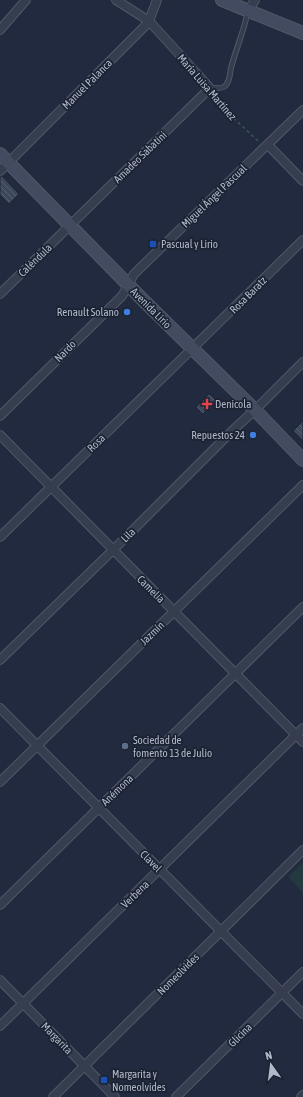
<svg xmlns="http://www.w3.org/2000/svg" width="303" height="1097" font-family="'Asap Condensed',sans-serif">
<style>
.green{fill:#23383f}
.building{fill:url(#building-back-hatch);stroke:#1d2434}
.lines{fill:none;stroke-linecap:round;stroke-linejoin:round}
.service-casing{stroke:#515868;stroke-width:6}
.minor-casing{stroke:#515868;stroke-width:10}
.secondary-casing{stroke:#515868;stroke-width:14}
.path{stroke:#3e5459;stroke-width:1.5;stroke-dasharray:3 3;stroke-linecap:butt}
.service{stroke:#353d4e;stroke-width:4}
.minor{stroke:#353d4e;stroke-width:8}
.secondary{stroke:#434b61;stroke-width:12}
.transit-dot{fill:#1a4fb4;stroke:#1b2232;stroke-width:1.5}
.shop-dot{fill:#3f7fe0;stroke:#1b2232;stroke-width:1.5}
.health-dot{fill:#e0444e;stroke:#1b2232;stroke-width:1.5}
.service-dot{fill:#5c6f8a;stroke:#1b2232;stroke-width:1.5}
.labels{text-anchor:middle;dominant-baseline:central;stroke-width:3.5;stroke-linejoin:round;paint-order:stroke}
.street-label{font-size:11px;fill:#b1b8c9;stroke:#1b2232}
.poi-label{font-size:11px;fill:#b1b8c9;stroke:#1b2232;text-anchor:start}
</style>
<defs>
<pattern id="building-back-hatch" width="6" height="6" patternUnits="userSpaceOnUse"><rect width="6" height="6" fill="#3d485d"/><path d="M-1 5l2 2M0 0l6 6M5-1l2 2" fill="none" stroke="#576073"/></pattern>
</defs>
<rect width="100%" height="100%" fill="#212a3e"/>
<path class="green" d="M303,862V893L288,877Z"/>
<g class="building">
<path d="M0,176H2L19,194L9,204L0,195Z"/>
<path d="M209,394L217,401L203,414L196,407Z"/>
<path d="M303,421V441L293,431Z"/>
</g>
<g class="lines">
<defs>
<path id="service" d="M210,88C215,88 222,89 225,86C230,82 230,73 231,68C236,49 244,31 248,11"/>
<g id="minor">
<path d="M248,11L255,0"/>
<path d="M0,30L26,0"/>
<path d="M268,145L303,181"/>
<path d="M0,171L144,27L149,21L157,0"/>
<path d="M0,294L210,88L149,21L116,0"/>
<path d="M0,416L122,296L125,291L134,274L303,110"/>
<path d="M0,435L303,742"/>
<path d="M0,537L303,240"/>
<path d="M0,660L113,550L233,430L255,410L303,362"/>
<path d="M0,708L303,1014"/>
<path d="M0,782L303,485"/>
<path d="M0,905L303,607"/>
<path d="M0,980L115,1097"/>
<path d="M0,1026L303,728"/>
<path d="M53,1097L303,850"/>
<path d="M176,1097L303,972"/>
<path d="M301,1097L303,1095"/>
</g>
<g id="secondary">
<path d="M222,0L303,33"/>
<path d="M0,154L145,302L255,410L303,460"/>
</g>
</defs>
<use href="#service" class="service-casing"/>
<use href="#minor" class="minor-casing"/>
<use href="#secondary" class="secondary-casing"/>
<path class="path" d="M215,95L227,112L257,140L261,142"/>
<use href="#service" class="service"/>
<use href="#minor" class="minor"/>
<use href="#secondary" class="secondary"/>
</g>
<g class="transit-dot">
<rect x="149" y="240" width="8" height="8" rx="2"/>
<rect x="100" y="1076" width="8" height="8" rx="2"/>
</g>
<g class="shop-dot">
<circle cx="127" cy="312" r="4"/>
<circle cx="253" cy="435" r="4"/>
</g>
<path class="health-dot" d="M205 398h4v4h4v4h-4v4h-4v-4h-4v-4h4z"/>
<circle class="service-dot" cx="125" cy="746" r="4"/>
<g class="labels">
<g class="street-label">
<text transform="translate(87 84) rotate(-45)">Manuel Palanca</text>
<text transform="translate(207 87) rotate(49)">María Luisa Martínez</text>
<text transform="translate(140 157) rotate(-44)">Amadeo Sabatini</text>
<text transform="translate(214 196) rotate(-44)">Miguel Ángel Pascual</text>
<text transform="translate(35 260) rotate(-44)">Caléndula</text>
<text transform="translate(248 295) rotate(-45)">Rosa Baratz</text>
<text transform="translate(151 308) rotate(45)">Avenida Lirio</text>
<text transform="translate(65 351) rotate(-45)">Nardo</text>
<text transform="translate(96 443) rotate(-44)">Rosa</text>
<text transform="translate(128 535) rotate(-45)">Lila</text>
<text transform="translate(151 589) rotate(45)">Camelia</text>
<text transform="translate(152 633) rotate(-44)">Jazmín</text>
<text transform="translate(117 790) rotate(-44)">Anémona</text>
<text transform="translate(151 861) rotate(45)">Clavel</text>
<text transform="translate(135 894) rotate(-44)">Verbena</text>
<text transform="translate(178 974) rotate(-45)">Nomeolvides</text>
<text transform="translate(240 1035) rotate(-45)">Glicina</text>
<text transform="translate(57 1038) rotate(46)">Margarita</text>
</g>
<g class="poi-label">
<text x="161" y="244">Pascual y Lirio</text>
<text x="119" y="312" text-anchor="end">Renault Solano</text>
<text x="215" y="404">Denicola</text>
<text x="245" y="435" text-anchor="end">Repuestos 24</text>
<text x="133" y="740">Sociedad de<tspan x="133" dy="13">fomento 13 de Julio</tspan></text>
<text x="112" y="1074">Margarita y<tspan x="112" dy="13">Nomeolvides</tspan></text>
</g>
</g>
<g transform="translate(271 1065) rotate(346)" stroke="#1b2232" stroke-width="3" paint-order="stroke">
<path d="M0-3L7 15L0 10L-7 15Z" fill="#b1b8c9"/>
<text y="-6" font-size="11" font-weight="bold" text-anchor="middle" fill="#b1b8c9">N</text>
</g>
</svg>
